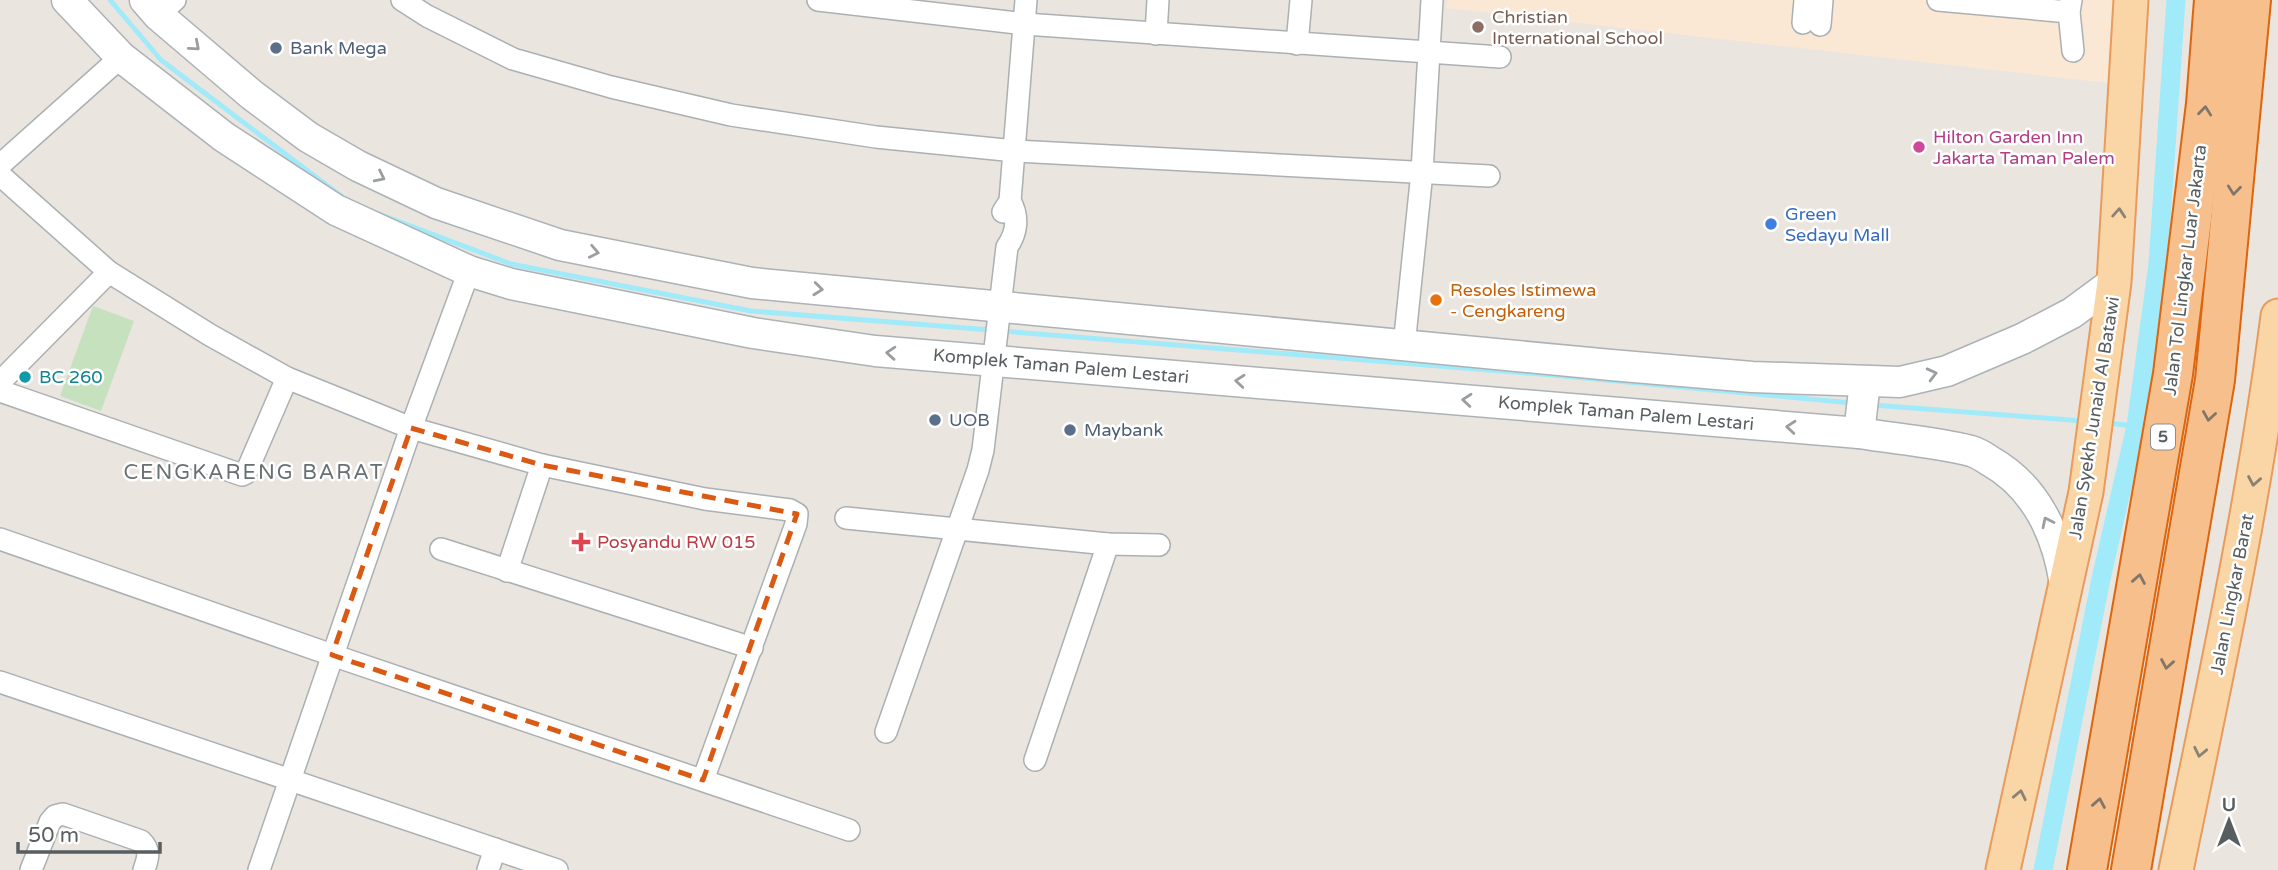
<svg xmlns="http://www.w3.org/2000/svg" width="2278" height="870" font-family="'Varela Round',sans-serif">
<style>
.commercial{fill:#fbe8d4}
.garden{fill:#c6e1bd}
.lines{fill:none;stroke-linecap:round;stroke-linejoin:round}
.stream{stroke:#a1eaf9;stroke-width:5}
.canal{stroke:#a1eaf9;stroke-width:19}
.street-casing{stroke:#abb0b2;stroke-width:24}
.secondary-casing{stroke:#acb2b5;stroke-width:33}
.primary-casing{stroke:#e89b5b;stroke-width:37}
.highway-casing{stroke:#dd650d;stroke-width:42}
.street{stroke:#fff;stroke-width:21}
.secondary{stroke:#fff;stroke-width:30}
.primary{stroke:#fad6a6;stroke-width:33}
.highway{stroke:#f6bf8b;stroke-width:38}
.oneway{stroke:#9b9ea0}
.oneway2{stroke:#80766b}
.oneway3{stroke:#898275}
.marked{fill:none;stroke:#da5a14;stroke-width:5;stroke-dasharray:14 9;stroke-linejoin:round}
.education-dot{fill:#8d6e63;stroke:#fff;stroke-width:2.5}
.service-dot{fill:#5c6f8a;stroke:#fff;stroke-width:2.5}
.hotel-dot{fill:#d1479c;stroke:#fff;stroke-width:2.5}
.shop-dot{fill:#3f7fe0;stroke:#fff;stroke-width:2.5}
.food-dot{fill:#e8710a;stroke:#fff;stroke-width:2.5}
.culture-dot{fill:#0f9aa8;stroke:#fff;stroke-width:2.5}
.health-dot{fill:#e0444e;stroke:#fff;stroke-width:2.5}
.labels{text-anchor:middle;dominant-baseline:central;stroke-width:5;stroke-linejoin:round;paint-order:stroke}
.shield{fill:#fff;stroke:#8a8e90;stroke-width:2}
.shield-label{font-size:16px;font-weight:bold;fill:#585e60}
.education-label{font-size:18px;fill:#785e54;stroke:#fff;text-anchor:start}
.service-label{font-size:18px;fill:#4e5e75;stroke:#fff;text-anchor:start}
.hotel-label{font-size:18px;fill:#b23c85;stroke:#fff;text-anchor:start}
.shop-label{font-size:18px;fill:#366cbe;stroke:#fff;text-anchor:start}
.street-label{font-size:18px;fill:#585e60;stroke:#fff}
.food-label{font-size:18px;fill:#c56008;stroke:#fff;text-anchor:start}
.culture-label{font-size:18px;fill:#0d838f;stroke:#fff;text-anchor:start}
.health-label{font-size:18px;fill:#be3a42;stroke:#fff;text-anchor:start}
.quarter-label{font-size:21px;letter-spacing:2px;fill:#697072;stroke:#fff}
</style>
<rect width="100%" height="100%" fill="#ebe5e0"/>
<path class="commercial" d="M1447,0H2115L2108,83L1446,8Z"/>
<path class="garden" d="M93,306L134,321L101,411L60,396Z"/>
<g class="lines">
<g class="stream">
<path d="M110,0L161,60L341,196"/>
<path d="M379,214L511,264L751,311L991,330"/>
<path d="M1001,331L1552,375L1852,403"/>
<path d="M1873,405L2083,421"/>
<path d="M2106,423L2136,426"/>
</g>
<path class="canal" d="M2043,870L2101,579L2136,426L2158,264L2176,0"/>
<defs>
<g id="street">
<path d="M402,0L427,16L513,59L611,87L731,115L876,137L1015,151L1489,176"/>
<path d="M818,0L1025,24L1500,57"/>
<path d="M1938,0L2069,12"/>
<path d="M2071,0L2069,12L2073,51"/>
<path d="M158,15L175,0"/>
<path d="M1803,23L1805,0"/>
<path d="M1820,25L1822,0"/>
<path d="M1156,34L1158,0"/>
<path d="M1297,44L1301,0"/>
<path d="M0,165L121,57"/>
<path d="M0,175L109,272L210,335L287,378L411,428L542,465L705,499L790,510L797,514L796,524L703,780"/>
<path d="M1003,212L1010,201L1026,0"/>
<path d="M1404,346L1422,172L1432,0"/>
<path d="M0,382L109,272"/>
<path d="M0,391L242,475L246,473L287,378"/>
<path d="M846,518L1108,544L1159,545"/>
<path d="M0,539L332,655L849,830"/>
<path d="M441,549L752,648"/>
<path d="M507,571L542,465"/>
<path d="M0,682L557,870"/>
<path d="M886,732L978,470L983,450L1007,247C1017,233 1019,217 1010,201"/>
<path d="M1035,760L1108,544"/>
<path d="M31,870L50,822L55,816L63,814L141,841C151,851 148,858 144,870"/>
<path d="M259,870L411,428L469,271"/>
<path d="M488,870L495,849"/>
</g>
<g id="secondary">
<path d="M67,0L121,57L224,137L336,210L469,271L511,284L753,333L875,351L1859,433C1896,439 1935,442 1971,451C1978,453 1984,457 1990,461C2036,487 2058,535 2065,585"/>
<path d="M145,0L158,15L252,95L308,137L358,166L436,203L560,245L752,283L1611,365L1752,377L1900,382L1947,371L2022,339L2072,313L2114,282"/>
<path d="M1859,433L1865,382"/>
</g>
<g id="primary">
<path d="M2003,870L2086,492L2114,282L2131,0"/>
<path d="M2176,870C2214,686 2254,503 2278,316"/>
</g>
<g id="highway">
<path d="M2087,870L2173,374L2206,104L2214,0"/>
<path d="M2131,870L2215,380L2251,0"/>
</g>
</defs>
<use href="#street" class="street-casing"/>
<use href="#secondary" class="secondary-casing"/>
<use href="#primary" class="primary-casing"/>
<use href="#highway" class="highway-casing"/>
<use href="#street" class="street"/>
<use href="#secondary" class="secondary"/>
<use href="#primary" class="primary"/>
<use href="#highway" class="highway"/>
</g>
<defs><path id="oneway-chevron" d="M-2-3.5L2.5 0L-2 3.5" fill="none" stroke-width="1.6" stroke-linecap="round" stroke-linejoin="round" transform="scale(1.75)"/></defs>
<g class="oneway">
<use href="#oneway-chevron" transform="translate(195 46) rotate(41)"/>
<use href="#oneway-chevron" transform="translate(380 177) rotate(26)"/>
<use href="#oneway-chevron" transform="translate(594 252) rotate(11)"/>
<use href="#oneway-chevron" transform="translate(818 289) rotate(6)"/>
<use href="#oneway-chevron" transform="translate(891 353) rotate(-176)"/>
<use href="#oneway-chevron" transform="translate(1932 374) rotate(-14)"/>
<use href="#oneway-chevron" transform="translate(1240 381) rotate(-175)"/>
<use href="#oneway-chevron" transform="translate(1467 400) rotate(-175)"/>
<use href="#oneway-chevron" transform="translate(1791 427) rotate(-175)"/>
<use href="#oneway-chevron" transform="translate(2047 522) rotate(-116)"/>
</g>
<g class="oneway2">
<use href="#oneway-chevron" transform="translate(2205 111) rotate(-84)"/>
<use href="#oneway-chevron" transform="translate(2234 190) rotate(96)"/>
<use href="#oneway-chevron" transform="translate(2209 416) rotate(99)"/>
<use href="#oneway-chevron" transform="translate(2139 579) rotate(-80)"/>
<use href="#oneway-chevron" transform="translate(2167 664) rotate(100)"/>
<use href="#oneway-chevron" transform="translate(2099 803) rotate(-80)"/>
</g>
<g class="oneway3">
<use href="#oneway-chevron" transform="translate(2119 213) rotate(-86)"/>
<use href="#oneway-chevron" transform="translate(2254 481) rotate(100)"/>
<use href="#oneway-chevron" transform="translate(2200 752) rotate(102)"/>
<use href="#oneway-chevron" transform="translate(2020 795) rotate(-78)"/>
</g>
<path class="marked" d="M411,428L542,465L797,514L703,780L332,655Z"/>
<circle class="education-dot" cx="1478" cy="27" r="7"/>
<g class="service-dot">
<circle cx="276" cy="48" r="7"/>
<circle cx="935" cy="420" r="7"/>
<circle cx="1070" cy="430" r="7"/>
</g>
<circle class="hotel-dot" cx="1919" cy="147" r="7"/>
<circle class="shop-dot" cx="1771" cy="224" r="7"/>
<circle class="food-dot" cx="1436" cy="300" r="7"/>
<circle class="culture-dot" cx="25" cy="377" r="7"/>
<path class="health-dot" d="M577.5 531.5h7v7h7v7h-7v7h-7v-7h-7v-7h7z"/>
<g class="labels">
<rect class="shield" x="2151" y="424.5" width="24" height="25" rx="5"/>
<g class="shield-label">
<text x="2163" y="437">5</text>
</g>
<g class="education-label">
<text x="1492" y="17">Christian<tspan x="1492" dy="21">International School</tspan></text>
</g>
<g class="service-label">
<text x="290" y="48">Bank Mega</text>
<text x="949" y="420">UOB</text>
<text x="1084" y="430">Maybank</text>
</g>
<g class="hotel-label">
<text x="1933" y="137">Hilton Garden Inn<tspan x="1933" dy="21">Jakarta Taman Palem</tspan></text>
</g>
<g class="shop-label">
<text x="1785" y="214">Green<tspan x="1785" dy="21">Sedayu Mall</tspan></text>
</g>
<g class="street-label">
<text transform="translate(2185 270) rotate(-83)">Jalan Tol Lingkar Luar Jakarta</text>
<text transform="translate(1061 366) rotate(5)">Komplek Taman Palem Lestari</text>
<text transform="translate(1626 413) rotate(5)">Komplek Taman Palem Lestari</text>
<text transform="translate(2094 418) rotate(-81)">Jalan Syekh Junaid Al Batawi</text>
<text transform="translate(2232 594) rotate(-79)">Jalan Lingkar Barat</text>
</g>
<g class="food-label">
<text x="1450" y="290">Resoles Istimewa<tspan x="1450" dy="21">- Cengkareng</tspan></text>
</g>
<g class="culture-label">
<text x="39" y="377">BC 260</text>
</g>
<g class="health-label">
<text x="597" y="542">Posyandu RW 015</text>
</g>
<g class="quarter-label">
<text x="254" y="472">CENGKARENG BARAT</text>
</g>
</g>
<g transform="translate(2229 821)" stroke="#ffffff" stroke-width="5" paint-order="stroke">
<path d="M0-5L12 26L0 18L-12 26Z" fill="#585e60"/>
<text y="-10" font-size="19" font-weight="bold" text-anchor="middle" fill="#585e60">U</text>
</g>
<path d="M18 842v10h142v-10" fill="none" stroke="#585e60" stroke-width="3.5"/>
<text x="28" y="842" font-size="21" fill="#585e60" stroke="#ffffff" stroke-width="5" paint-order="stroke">50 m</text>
</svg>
